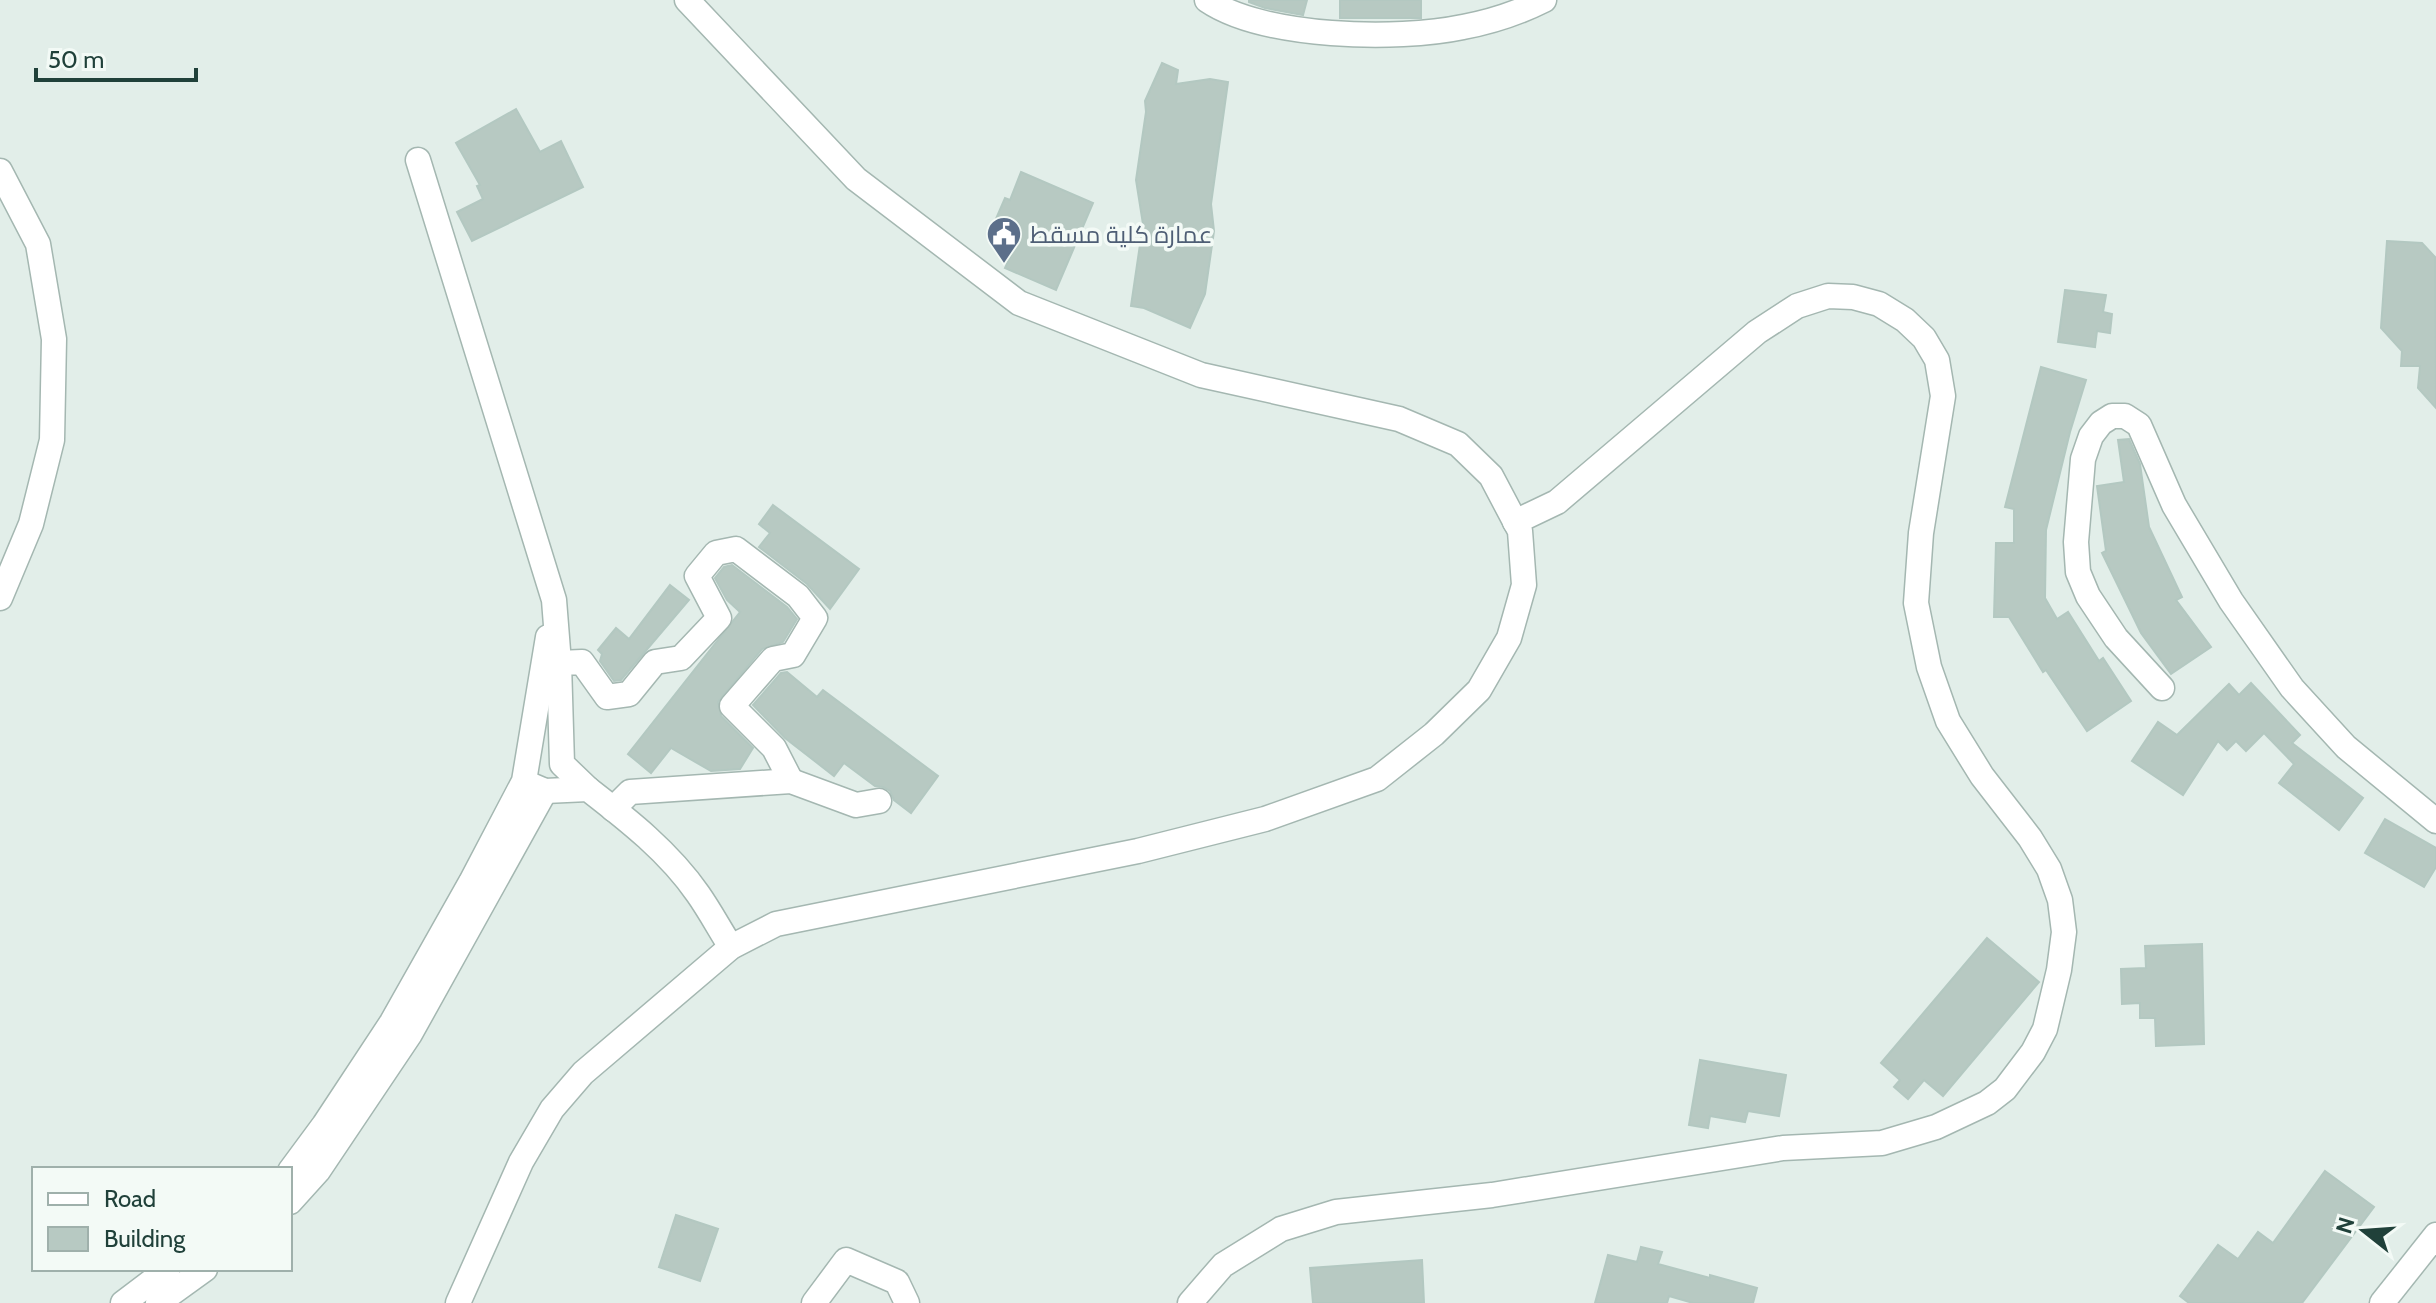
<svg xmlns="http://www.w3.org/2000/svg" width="2436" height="1303" font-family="Cabin,Cairo,sans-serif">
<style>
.building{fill:#b7c9c2;stroke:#b3c8c1;stroke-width:2}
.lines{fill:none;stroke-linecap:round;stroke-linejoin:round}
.minor-casing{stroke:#a4b7b1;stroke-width:27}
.minor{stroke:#fff;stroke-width:24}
.labels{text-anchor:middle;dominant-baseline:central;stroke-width:7;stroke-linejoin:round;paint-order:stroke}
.service-label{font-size:24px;fill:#4e5e75;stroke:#f3faf6;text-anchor:start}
</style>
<rect width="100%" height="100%" fill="#e2eee9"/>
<g class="building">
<path d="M1249,0H1307L1303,15L1265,8L1249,2Z"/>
<rect x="1340" y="0" width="81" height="18"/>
<path d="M1162,63L1178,70L1176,84L1210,79L1228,82L1211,204L1214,231L1205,294L1190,328L1144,308L1131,306L1143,224L1136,180L1146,112L1145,101Z"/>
<path d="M516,109L540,152L561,141L583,187L472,241L457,212L483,199L477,186L480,185L456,143Z"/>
<path d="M1021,172L1093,203L1056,290L1005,268L1018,240L992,228L1005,198L1010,200Z"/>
<path d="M2387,241L2422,243L2435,257L2436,408L2418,388L2420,366H2401L2402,351L2381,328Z"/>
<path d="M2065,290L2106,295L2103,312L2112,314L2110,333L2097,331L2095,347L2058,342Z"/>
<path d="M2041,367L2086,380L2070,432L2046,530L2045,598L2057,619L2068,612L2099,661L2103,658L2131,701L2087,731L2046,670L2043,672L2009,617H1994L1996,543H2014V509L2005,507Z"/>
<path d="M2129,439L2140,464L2149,527L2182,597L2176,600L2211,647L2171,674L2141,633L2102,553L2106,551L2097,486L2124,482L2118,440Z"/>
<path d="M773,505L859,569L830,609L807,584L759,547L770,533L759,524Z"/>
<path d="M732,565L787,607L797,619L783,642L762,649L718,702L721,716L753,748L740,769L711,771L671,748L651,773L628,754L740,612L727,600L715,578L724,567Z"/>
<path d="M670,585L689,600L621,680L614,681L600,661L602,654L598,650L616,628L629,639Z"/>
<path d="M787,672L817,697L823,690L938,776L911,813L894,800L890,791L883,787L875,786L844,763L834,776L785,738L753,705L781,673Z"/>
<path d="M2251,683L2300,735L2292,743L2363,798L2339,830L2279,783L2294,764L2264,733L2246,751L2236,741L2227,750L2218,741L2183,795L2132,761L2158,722L2177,735L2229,684L2239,695Z"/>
<path d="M2385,819L2436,848V867L2424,887L2365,853Z"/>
<path d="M1987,938L2039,982L1943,1096L1924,1080L1908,1099L1894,1087L1900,1080L1881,1063Z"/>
<path d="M2202,944L2204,1044L2156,1046L2155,1018H2140V1003L2122,1004L2121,969L2146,968L2145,946Z"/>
<path d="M1700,1060L1786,1075L1779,1116L1748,1111L1745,1122L1710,1116L1708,1128L1689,1125Z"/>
<path d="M2325,1171L2374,1207L2302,1303H2189L2180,1296L2218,1245L2238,1259L2258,1232L2273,1243Z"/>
<path d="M676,1215L718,1229L700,1281L659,1267Z"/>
<path d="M1641,1247L1662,1252L1658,1264L1710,1278V1275L1757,1288L1753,1303H1693L1669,1296L1667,1303H1595L1608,1255L1637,1262Z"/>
<path d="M1422,1260L1424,1303H1313L1310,1268Z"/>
</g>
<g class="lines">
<defs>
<g id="minor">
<path d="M1207,0C1263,38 1397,41 1463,27C1490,22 1520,12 1544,0"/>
<path d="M418,160L554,600L559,663L562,764L588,789"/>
<path d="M0,171L38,244L54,339L52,440L31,524L0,598"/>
<path d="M559,663L582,662L607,697L629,694L655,662L681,658L719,618L697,576L716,553L736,549L798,596L815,618L793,655L773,659L732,706L774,748L791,781"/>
<path d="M2162,688L2116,638L2088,596L2078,572L2076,542L2083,459L2091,436L2101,423L2112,416H2125L2139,425L2174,505L2231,601L2292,688L2346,747L2436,821"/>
<path d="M531,785L545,791L588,789C628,820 669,852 698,894C710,911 720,930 731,947"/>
<path d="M613,809L630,792L791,781L856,805L879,801"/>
<path d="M290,1171L324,1125L392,1022L471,882L524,781L548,637"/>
<path d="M290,1202L318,1171L410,1034L545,791"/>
<path d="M123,1303L168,1269"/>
<path d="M158,1303L205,1269"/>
<path d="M458,1303L521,1162L552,1109L583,1073L731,947L776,924L1138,851L1265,819L1377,779L1434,734L1479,690L1509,638L1524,585L1520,531L1491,476L1458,444L1399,419L1201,375L1019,303L856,179L687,0"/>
<path d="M814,1303L846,1260L897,1282L907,1303"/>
<path d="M1190,1303L1223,1265L1281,1229L1336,1212L1492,1195L1783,1148L1882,1143L1936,1127L1987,1103L2005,1089L2033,1052L2045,1029L2059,970L2064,932L2060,900L2049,869L2030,838L1982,776L1948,721L1929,667L1916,603L1921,533L1943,396L1937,360L1924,338L1905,320L1879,304L1853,297L1828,296L1797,306L1757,332L1557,502L1515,522"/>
<path d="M2382,1303L2436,1235"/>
</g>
</defs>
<use href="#minor" class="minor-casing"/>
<use href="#minor" class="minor"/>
</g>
<defs>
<symbol id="civic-pin" viewBox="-11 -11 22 30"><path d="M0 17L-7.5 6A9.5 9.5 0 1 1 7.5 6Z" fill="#5c6f8a" stroke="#f3faf6"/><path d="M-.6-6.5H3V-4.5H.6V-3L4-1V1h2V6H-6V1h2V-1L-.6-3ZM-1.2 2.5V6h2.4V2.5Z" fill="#fff"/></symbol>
</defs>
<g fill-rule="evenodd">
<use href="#civic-pin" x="984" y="214" width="40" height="54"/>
</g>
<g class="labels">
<g class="service-label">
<text x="1030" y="234">عمارة كلية مسقط</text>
</g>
</g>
<rect x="32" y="1167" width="260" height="104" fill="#f3faf6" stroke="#9fb0ab" stroke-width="2"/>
<rect x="48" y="1193" width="40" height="12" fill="#ffffff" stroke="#9fb0ab" stroke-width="2"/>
<text x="104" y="1207" font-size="24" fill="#20413a">Road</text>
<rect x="48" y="1227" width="40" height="24" fill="#b7c9c2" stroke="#9fb0ab" stroke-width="2"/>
<text x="104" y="1247" font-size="24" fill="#20413a">Building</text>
<g transform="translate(2364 1231) rotate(287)" stroke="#f3faf6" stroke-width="6" paint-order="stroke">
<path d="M0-6L14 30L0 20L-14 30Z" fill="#20413a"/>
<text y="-12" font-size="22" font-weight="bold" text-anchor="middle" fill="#20413a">N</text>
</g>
<path d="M36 68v12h160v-12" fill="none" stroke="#20413a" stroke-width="4"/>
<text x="48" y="68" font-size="24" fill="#20413a" stroke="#f3faf6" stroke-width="6" paint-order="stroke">50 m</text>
</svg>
